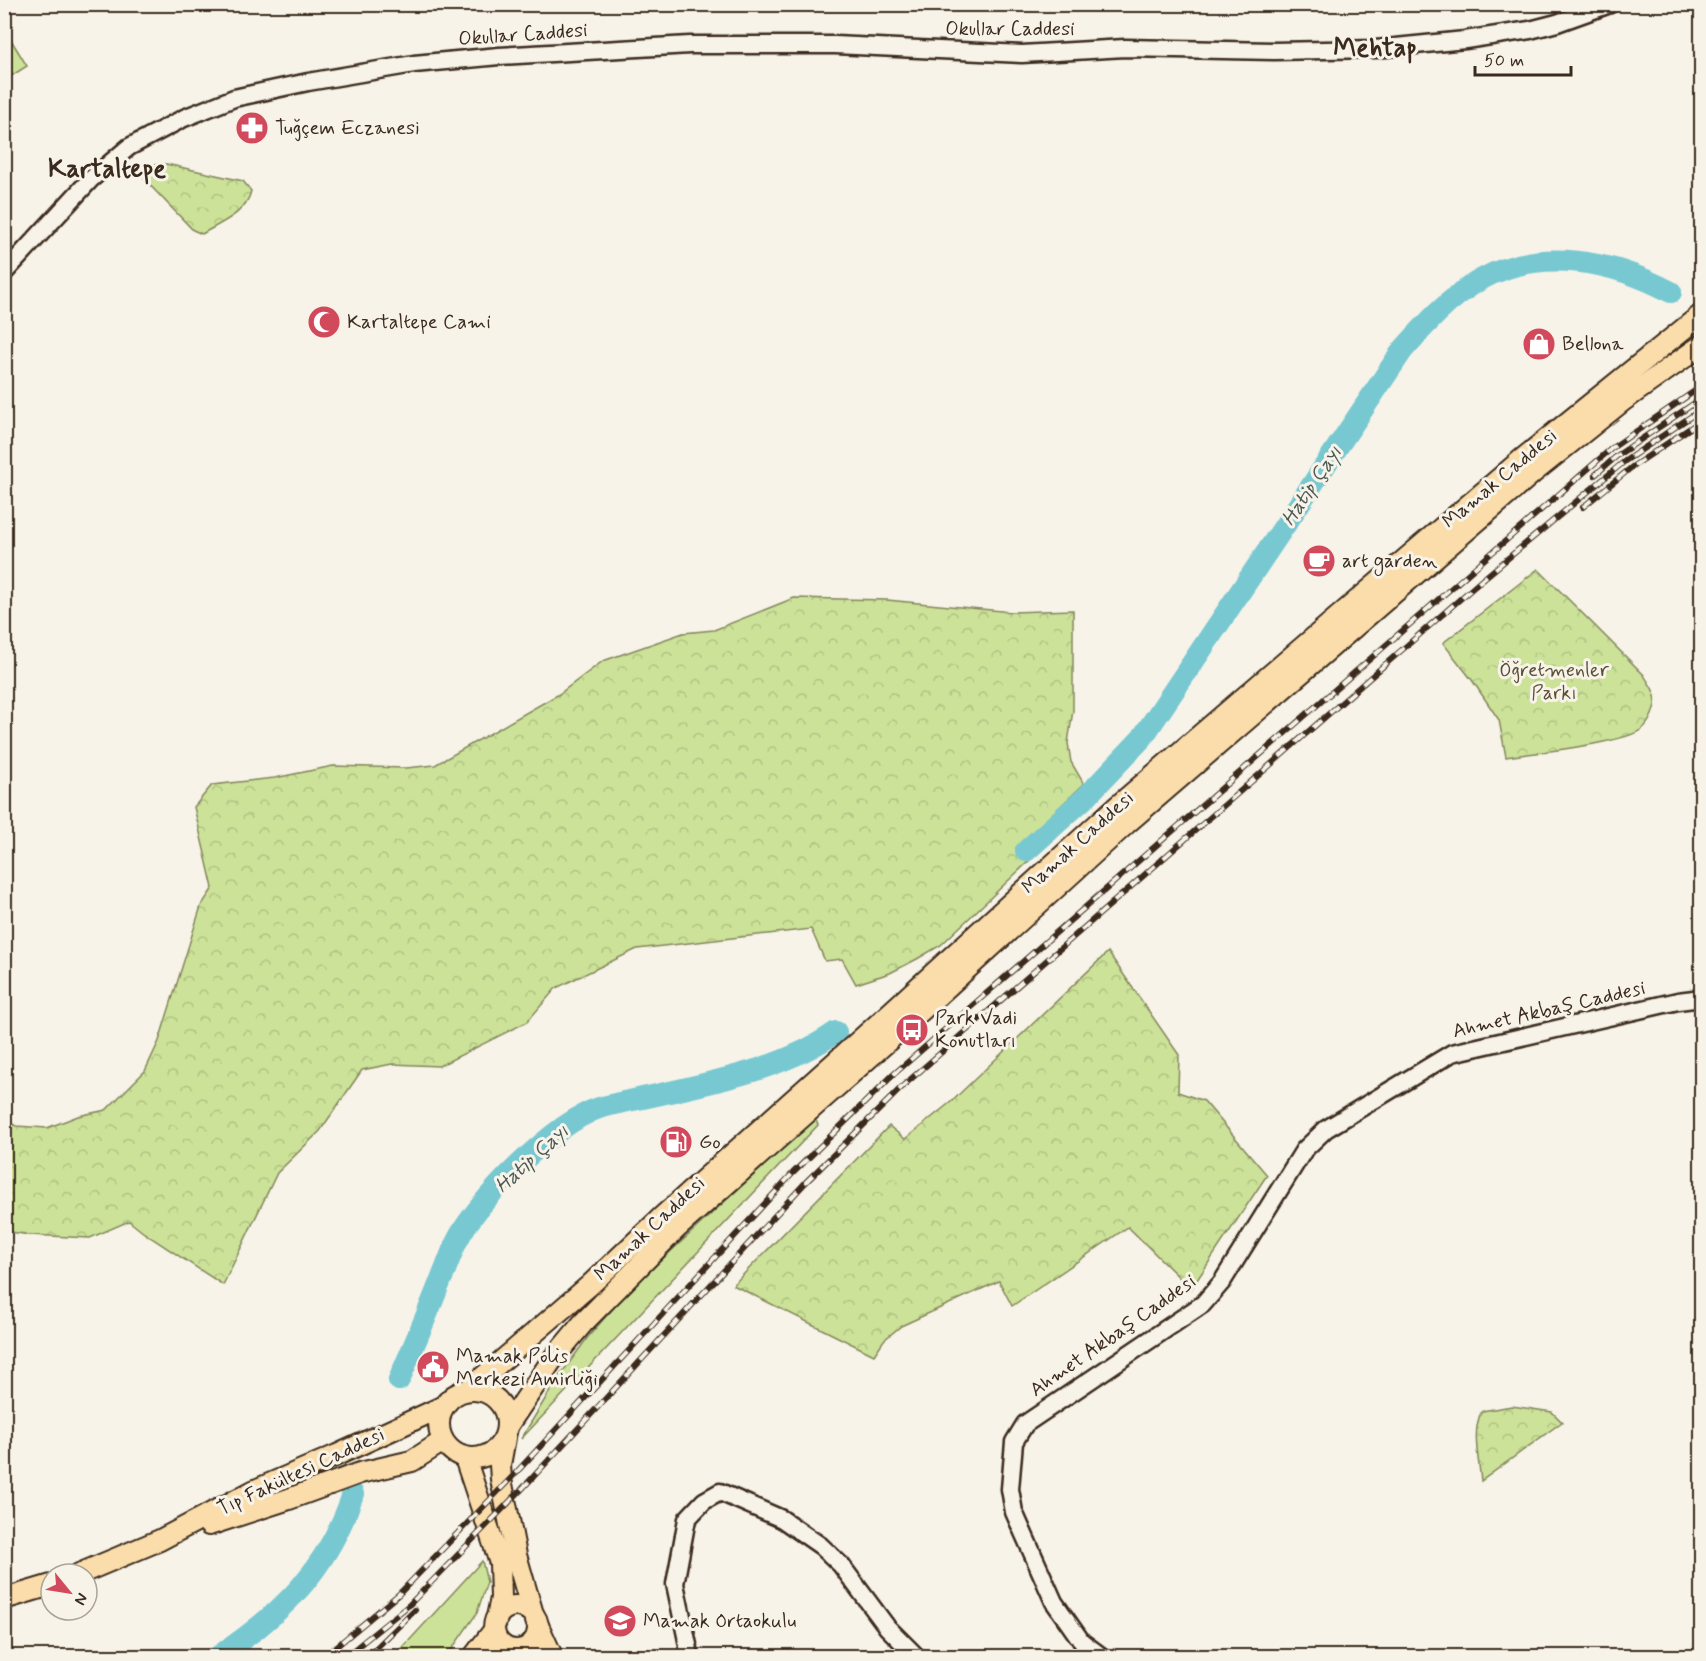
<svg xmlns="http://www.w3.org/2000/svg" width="1706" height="1661" font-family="Mynerve,sans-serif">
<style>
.grass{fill:#cbe298;stroke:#83865b;stroke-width:1.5}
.forest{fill:url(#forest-crowns);stroke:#83865b;stroke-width:1.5}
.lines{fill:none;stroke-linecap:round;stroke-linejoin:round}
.river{stroke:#78c8d2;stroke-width:22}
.minor-casing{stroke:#3b2a1e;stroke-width:21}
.major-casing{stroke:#3b2a1e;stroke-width:24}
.minor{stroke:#f7f3e8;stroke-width:16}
.major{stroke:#fbddab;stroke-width:20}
.rail-casing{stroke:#3b2a1e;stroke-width:6}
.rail{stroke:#f7f3e8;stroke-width:4;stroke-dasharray:11;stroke-linecap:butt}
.labels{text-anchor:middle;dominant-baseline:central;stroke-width:6;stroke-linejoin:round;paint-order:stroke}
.street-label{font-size:20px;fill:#3b2a1e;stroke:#f7f3e8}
.poi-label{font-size:20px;fill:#3b2a1e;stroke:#f7f3e8;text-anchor:start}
.park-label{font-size:20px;fill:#584f36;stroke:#f7f3e8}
.water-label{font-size:21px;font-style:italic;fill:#4d5954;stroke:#f7f3e8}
.district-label{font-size:26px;font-weight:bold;fill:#3b2a1e;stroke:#f7f3e8}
</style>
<defs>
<pattern id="forest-crowns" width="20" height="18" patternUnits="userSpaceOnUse" patternTransform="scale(1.5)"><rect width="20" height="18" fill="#cbe298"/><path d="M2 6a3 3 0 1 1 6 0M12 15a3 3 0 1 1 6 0" fill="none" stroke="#afc283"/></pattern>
</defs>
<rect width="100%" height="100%" fill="#f7f3e8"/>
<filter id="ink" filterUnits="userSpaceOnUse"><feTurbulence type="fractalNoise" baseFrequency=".0167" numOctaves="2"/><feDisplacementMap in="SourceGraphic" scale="12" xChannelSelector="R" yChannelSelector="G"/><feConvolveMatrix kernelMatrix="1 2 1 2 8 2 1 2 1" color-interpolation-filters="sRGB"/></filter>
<g filter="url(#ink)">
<g class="grass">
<path d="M815,1118L818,1125L521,1439L556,1381L588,1337L629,1290Z"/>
<path d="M482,1561L487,1582L477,1613L447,1656H395Z"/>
</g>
<g class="forest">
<path d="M5,30L27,66L5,80H4Z"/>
<path d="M166,164L243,181L251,191C246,214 220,223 202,234L193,230L144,179L145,169L152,165Z"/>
<path d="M1538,569L1644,675C1647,681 1654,689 1655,696C1657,706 1650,723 1642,729C1626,743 1532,753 1506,757L1499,720L1472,680L1443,643Z"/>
<path d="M794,598L887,600L1012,612L1073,610V710L1068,743L1071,762L1084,784L1016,848L1029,861L941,945L917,959L890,973L856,984L842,959L825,961L811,929L637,949L556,988L527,1022L439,1066L392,1064L362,1070L320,1131L277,1173L223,1285L144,1233L129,1221L90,1238L29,1235L5,1231V1120L16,1126L47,1128L78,1116L106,1110L145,1071L159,1041L201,906L213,888L194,807L212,785L275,778L333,766L406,768L435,765L559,694L603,661L683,633L714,630Z"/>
<path d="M1108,952L1179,1055L1178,1092L1204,1101L1267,1175L1191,1289L1128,1227L1012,1306L999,1281L901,1326L884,1340L874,1355L733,1285L889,1126L905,1139L952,1101Z"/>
<path d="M1512,1406L1552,1412L1562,1422L1481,1481C1479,1460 1471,1430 1482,1411Z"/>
</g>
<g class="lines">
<g class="river">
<path d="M1026,851L1086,797L1142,738L1402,351C1425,325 1450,297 1480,280C1540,246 1613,261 1671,292"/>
<path d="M399,1380C412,1349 426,1318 438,1287C445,1272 450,1255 457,1241C477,1200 556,1122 599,1108C619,1102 640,1099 661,1094C721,1080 785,1068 836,1032"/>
<path d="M219,1656C283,1613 328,1569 353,1494"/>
</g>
<defs>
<g id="minor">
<path d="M4,273L90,180L129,147L184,118L234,98L308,82L414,64L499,56L690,45H835L1022,54L1125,48L1274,51L1376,49L1465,40L1530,30L1557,23L1610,4"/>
<path d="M688,1656V1645L675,1584L687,1519L704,1501L720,1492L782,1519L821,1546L841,1565L887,1627L916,1656"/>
<path d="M1101,1656L1082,1642L1054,1602L1014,1512L1010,1489L1014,1442L1025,1424L1203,1304L1222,1282L1304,1150L1326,1129L1452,1053L1678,1001L1702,998"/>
</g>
<g id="major">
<path d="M469,1389L590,1285L663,1216L878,1024L1114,809L1521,460L1702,314"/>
<circle cx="473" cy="1424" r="34"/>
<path d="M508,1425L552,1360L583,1323L677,1228L889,1040L1126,824L1534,472L1624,400L1702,345"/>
<path d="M505,1438L500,1465L501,1479L516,1555L533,1614"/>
<path d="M465,1458L500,1563L501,1598L496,1622"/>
<path d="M209,1525L289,1499L360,1473L412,1461L443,1441"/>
<path d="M79,1574L160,1540L253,1491L337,1455L444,1406"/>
<path d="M4,1599L51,1585"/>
<circle cx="516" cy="1628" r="22"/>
<path d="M536,1621L552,1656"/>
<path d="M474,1656L494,1630"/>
</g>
</defs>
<use href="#minor" class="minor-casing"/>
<use href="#major" class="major-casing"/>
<use href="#minor" class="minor"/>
<use href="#major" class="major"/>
<defs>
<g id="rail">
<path d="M1595,475L1618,455L1702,398"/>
<path d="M1583,507L1632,467L1702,420"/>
<path d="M325,1656L399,1594L513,1476L793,1173L894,1074L1612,448L1702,386"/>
<path d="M346,1656L409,1605L522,1489L805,1183L904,1085L1483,579L1625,461L1702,409"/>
<path d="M368,1656L415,1610"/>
</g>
</defs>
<use href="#rail" class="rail-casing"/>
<use href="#rail" class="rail"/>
</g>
</g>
<defs>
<symbol id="pharmacy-disc" viewBox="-11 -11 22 22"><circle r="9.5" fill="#d1495b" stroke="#f7f3e8"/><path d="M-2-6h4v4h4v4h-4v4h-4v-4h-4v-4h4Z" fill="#fff"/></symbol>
<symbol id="mosque-disc" viewBox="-11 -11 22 22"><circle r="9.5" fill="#d1495b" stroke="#f7f3e8"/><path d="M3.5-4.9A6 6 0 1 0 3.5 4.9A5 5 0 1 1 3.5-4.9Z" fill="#fff"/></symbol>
<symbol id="shop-disc" viewBox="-11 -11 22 22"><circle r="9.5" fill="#d1495b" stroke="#f7f3e8"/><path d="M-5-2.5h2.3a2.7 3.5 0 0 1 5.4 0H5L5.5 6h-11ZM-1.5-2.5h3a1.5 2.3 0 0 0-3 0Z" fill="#fff"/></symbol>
<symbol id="cafe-disc" viewBox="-11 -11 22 22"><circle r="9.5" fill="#d1495b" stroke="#f7f3e8"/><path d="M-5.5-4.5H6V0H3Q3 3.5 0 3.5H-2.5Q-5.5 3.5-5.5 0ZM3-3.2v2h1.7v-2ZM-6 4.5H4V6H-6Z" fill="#fff"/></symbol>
<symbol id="bus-disc" viewBox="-11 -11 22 22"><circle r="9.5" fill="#d1495b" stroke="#f7f3e8"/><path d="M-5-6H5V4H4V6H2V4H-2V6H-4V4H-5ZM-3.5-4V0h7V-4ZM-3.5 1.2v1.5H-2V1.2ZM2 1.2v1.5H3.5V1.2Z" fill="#fff"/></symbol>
<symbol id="fuel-disc" viewBox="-11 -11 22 22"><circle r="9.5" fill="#d1495b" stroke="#f7f3e8"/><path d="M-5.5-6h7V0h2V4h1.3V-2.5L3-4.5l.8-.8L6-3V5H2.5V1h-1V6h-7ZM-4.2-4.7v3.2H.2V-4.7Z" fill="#fff"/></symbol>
<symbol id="civic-disc" viewBox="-11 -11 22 22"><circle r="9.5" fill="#d1495b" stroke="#f7f3e8"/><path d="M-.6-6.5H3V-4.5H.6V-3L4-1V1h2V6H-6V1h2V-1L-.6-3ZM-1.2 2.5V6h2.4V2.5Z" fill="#fff"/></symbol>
<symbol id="school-disc" viewBox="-11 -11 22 22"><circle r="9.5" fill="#d1495b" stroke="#f7f3e8"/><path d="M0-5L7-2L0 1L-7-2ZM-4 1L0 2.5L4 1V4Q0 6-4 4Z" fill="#fff"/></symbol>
</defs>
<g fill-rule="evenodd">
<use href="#pharmacy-disc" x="233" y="109" width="38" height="38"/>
<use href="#mosque-disc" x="305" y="303" width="38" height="38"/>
<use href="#shop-disc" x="1520" y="325" width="38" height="38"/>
<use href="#cafe-disc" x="1300" y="542" width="38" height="38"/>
<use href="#bus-disc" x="893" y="1011" width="38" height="38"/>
<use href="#fuel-disc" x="657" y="1123" width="38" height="38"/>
<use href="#civic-disc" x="414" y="1348" width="38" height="38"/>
<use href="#school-disc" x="601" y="1602" width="38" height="38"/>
</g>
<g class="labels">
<g class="street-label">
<text x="1010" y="29">Okullar Caddesi</text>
<text transform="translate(523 35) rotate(-4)">Okullar Caddesi</text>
<text transform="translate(1500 479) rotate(-40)">Mamak Caddesi</text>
<text transform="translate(1078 843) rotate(-42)">Mamak Caddesi</text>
<text transform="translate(1549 1010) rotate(-13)">Ahmet Akbaş Caddesi</text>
<text transform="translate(650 1229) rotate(-43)">Mamak Caddesi</text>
<text transform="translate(1113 1336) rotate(-35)">Ahmet Akbaş Caddesi</text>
<text transform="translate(301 1472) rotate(-25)">Tıp Fakültesi Caddesi</text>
</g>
<g class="poi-label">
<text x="275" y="128">Tuğçem Eczanesi</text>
<text x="347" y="322">Kartaltepe Cami</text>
<text x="1562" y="344">Bellona</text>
<text x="1342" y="561">art garden</text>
<text x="935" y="1018">Park Vadi<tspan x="935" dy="23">Konutları</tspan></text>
<text x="699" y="1142">Go</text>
<text x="456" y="1356">Mamak Polis<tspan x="456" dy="23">Merkezi Amirliği</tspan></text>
<text x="643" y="1621">Mamak Ortaokulu</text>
</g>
<g class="park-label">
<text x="1554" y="670">Öğretmenler<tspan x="1554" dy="23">Parkı</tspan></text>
</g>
<g class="water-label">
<text transform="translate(1312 486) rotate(-56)">Hatip Çayı</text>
<text transform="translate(532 1159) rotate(-42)">Hatip Çayı</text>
</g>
<g class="district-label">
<text x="1375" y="49">Mehtap</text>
<text x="107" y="170">Kartaltepe</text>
</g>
</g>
<rect width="1706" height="1661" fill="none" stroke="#f7f3e8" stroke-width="24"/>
<rect x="12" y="12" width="1682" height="1637" fill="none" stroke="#3b2a1e" stroke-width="2" filter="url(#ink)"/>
<g transform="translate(69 1592) rotate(120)"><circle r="28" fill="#f7f3e8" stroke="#aca397" stroke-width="1.5"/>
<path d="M0-4.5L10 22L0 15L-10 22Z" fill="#d1495b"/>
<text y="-9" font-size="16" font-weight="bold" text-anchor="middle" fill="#3b2a1e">N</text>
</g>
<path d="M1475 66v9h96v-9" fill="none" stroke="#3b2a1e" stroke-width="3"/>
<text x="1484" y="66" font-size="18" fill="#3b2a1e" stroke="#f7f3e8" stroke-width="4.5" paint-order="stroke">50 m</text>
</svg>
